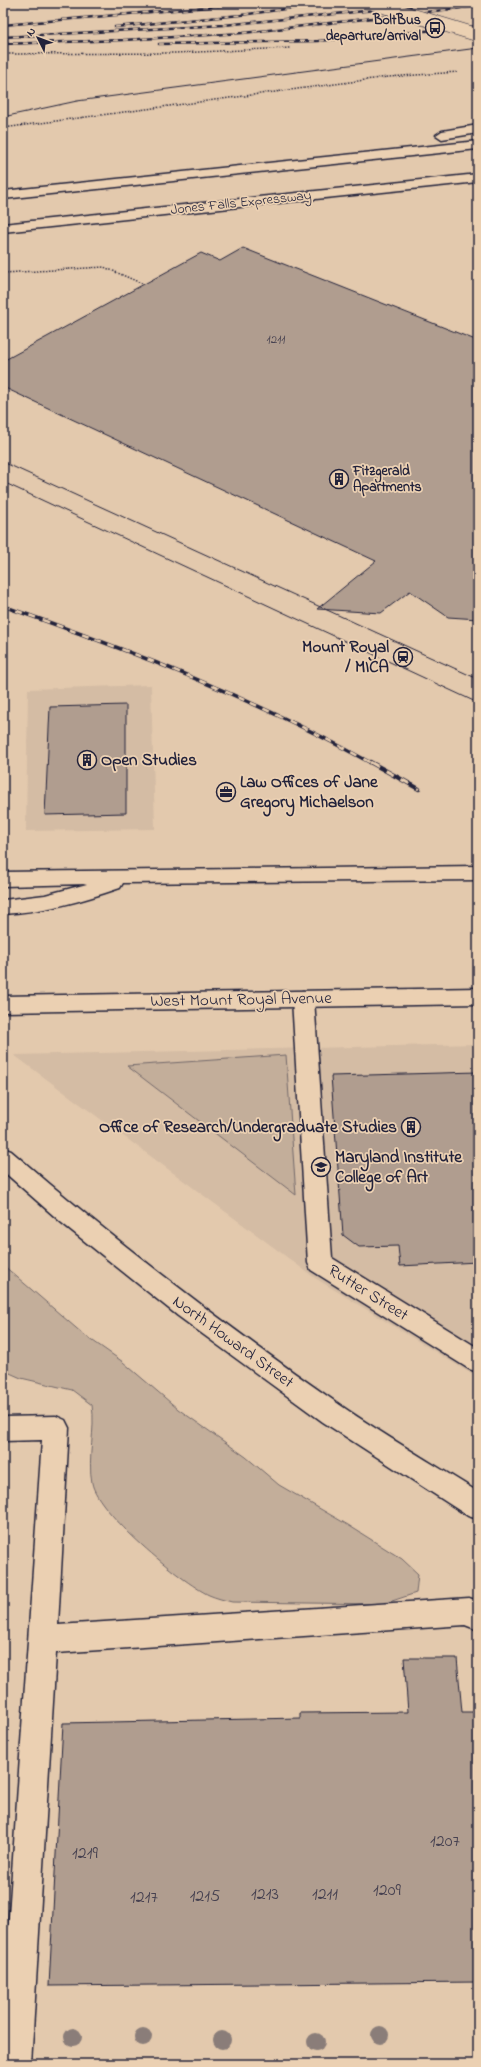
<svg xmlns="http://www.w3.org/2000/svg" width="481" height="2067" font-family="'Indie Flower',sans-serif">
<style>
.built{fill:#d4bca4}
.green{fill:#c3ae9a;stroke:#72686a}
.building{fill:#b09d8f;stroke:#22223b}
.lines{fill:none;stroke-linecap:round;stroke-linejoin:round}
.service-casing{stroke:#22223b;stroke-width:3}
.secondary-casing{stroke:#22223b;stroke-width:3}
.primary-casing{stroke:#22223b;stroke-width:3}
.motorway-casing{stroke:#22223b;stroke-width:3}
.path{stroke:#22223b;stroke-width:1.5;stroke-dasharray:1.5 1.5;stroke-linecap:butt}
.service{fill:#ebd0b2;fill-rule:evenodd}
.secondary{fill:#ebd0b2;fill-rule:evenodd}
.primary{fill:#ebd0b2;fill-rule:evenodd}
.motorway{fill:#ebd0b2;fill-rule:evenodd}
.tram{stroke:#22223b;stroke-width:1}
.rail-far2-casing{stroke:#22223b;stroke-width:2.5}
.rail-far1-casing{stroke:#22223b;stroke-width:3.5}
.rail-casing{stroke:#22223b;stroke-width:4.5}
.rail-far2{stroke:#ebd0b2;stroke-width:1.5;stroke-dasharray:5;stroke-linecap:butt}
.rail-far1{stroke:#ebd0b2;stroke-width:2.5;stroke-dasharray:7;stroke-linecap:butt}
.rail{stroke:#ebd0b2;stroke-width:3;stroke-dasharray:9;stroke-linecap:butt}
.secondary-bridge-casing{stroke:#22223b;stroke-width:14;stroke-linecap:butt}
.secondary-bridge{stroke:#ebd0b2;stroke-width:13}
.tree{fill:#8a7d79}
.labels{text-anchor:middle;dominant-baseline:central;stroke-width:3.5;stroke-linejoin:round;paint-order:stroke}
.far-number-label{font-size:13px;fill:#464150}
.far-poi-label{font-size:14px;font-weight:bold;fill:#22223b;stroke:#ebd0b2;text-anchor:end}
.far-street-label{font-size:14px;fill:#22223b;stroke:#ebd0b2}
.poi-label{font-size:17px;font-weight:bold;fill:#22223b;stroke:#ebd0b2;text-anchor:start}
.street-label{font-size:17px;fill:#22223b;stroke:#ebd0b2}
.near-number-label{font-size:18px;fill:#464150}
</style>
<rect width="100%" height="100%" fill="#e3c9ad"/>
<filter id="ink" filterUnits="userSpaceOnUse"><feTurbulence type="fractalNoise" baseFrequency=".025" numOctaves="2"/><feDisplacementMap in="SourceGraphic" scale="8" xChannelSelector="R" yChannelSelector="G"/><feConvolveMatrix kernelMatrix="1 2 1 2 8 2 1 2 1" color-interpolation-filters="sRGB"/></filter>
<g filter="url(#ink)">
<g class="built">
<path d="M151,685L155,829L26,831L28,689Z"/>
<path d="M478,1044V1378L315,1278L14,1055Z"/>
</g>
<g class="green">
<path d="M286,1055L296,1195L127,1066Z"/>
<path d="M3,1265L83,1334L123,1362L178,1409L246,1457L279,1485L348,1525L402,1559L418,1574L416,1593L383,1604L232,1602C224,1600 216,1598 209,1595C181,1582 97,1512 92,1483C87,1457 96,1430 92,1405L72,1390L21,1378L3,1370Z"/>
</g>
<g class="building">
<path d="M243,248L478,341V619L448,617L410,591L381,613L317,609L376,561L3,387V361L201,253L220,261Z"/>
<path d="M126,705V813L45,815L50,707Z"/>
<path d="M478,1072V1262L400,1266L398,1246L359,1247L343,1235L331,1076Z"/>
<path d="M404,1658H457L462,1712H478V1982L49,1986L63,1723L300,1718V1713L408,1712Z"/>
</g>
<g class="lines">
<defs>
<g id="service">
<path d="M303,991L311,993L314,999L332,1258L478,1348V1372L469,1369L311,1270L308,1263L292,999L295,993Z"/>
<path d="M56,1416L65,1420L69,1428L58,1625L469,1598L478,1601V1630L465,1625L56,1653L31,2064H3V2002L42,1440L3,1441V1417Z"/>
</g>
<g id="secondary">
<path d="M478,866V880L123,883L120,888C82,901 44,912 3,914V900L45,895L87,884L3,886V872Z"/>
<path d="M478,988V1004L3,1012V996Z"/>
</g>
<path id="primary" d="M3,1148L11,1151C116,1242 226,1326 340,1405C385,1436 432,1463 478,1492V1519L468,1516L323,1422L178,1316L62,1223L3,1171Z"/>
<g id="motorway">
<path d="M478,125V133L442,139L436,135L442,131Z"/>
<path d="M478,141V149L3,199V191Z"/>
<path d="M478,174V182L3,232V224Z"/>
</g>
</defs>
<use href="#service" class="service-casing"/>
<use href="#secondary" class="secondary-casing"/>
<use href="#primary" class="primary-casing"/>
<use href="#motorway" class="motorway-casing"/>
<g class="path">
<path d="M3,54L175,53L290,48"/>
<path d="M3,128L388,77L458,72"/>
<path d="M3,273L104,267L143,284"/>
</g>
<use href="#service" class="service"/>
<use href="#secondary" class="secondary"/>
<use href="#primary" class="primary"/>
<use href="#motorway" class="motorway"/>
<g class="tram">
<path d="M3,117L77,101L478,48"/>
<path d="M3,462L478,679"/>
<path d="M3,482L478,703"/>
</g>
<defs>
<g id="rail-far2">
<path d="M3,25L254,3"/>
<path d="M115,27L241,15L328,3"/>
<path d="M3,37L224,25L446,3"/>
<path d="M3,44L123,40L243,33L478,6"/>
<path d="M159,44L318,41L478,26"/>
</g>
<path id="rail-far1" d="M3,606C129,650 254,698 371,763"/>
<path id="rail" d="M370,762L419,789"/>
</defs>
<use href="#rail-far2" class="rail-far2-casing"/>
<use href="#rail-far1" class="rail-far1-casing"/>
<use href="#rail" class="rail-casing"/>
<use href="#rail-far2" class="rail-far2"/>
<use href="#rail-far1" class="rail-far1"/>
<use href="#rail" class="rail"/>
<defs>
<path id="secondary-bridge" d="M372,3L478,35"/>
</defs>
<use href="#secondary-bridge" class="secondary-bridge-casing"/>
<use href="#secondary-bridge" class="secondary-bridge"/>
</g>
<g class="tree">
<circle cx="380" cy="2035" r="9"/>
<circle cx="73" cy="2037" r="9"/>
<circle cx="143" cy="2037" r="9"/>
<circle cx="222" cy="2040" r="9"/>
<circle cx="316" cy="2042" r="9"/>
</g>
</g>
<defs>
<symbol id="bus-ring" viewBox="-11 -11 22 22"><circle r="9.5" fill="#ebd0b2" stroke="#22223b" stroke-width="1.5"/><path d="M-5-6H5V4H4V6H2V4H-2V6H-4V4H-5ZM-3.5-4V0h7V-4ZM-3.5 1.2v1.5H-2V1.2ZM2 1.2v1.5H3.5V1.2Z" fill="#22223b"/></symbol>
<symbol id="building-ring" viewBox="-11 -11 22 22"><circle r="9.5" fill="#ebd0b2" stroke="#22223b" stroke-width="1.5"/><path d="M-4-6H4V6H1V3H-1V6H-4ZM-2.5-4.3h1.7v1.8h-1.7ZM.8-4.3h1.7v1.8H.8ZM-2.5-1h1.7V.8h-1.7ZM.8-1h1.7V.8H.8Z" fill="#22223b"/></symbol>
<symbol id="station-ring" viewBox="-11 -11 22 22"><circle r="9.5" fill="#ebd0b2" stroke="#22223b" stroke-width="1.5"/><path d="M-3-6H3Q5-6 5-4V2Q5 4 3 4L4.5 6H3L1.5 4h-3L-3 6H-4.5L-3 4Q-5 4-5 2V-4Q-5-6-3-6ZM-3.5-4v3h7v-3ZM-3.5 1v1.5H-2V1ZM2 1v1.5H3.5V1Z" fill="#22223b"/></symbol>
<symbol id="office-ring" viewBox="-11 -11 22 22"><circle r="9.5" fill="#ebd0b2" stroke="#22223b" stroke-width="1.5"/><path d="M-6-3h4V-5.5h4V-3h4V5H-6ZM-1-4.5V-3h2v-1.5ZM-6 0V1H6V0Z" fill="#22223b"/></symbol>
<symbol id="university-ring" viewBox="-11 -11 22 22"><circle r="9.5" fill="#ebd0b2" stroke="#22223b" stroke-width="1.5"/><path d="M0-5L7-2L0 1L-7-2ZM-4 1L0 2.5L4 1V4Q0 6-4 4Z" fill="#22223b"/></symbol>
</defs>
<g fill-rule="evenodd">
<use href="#bus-ring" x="424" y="17" width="22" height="22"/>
<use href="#building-ring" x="328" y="468" width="22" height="22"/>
<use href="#station-ring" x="392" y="646" width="22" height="22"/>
<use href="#building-ring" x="76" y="749" width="22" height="22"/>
<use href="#office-ring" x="215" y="781" width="22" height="22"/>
<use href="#building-ring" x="400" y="1116" width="22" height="22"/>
<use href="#university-ring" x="310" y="1156" width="22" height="22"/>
</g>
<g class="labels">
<g class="far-number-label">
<text x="276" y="339">1211</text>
</g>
<g class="far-poi-label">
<text x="421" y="20">BoltBus<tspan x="421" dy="16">departure/arrival</tspan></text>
<text x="353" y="471" text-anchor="start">Fitzgerald<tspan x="353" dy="16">Apartments</tspan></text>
</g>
<g class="far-street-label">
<text transform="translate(241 203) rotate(-6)">Jones Falls Expressway</text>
</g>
<g class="poi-label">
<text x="389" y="647" text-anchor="end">Mount Royal<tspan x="389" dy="20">/ MICA</tspan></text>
<text x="101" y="760">Open Studies</text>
<text x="240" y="782">Law Offices of Jane<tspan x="240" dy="20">Gregory Michaelson</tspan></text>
<text x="397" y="1127" text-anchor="end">Office of Research/Undergraduate Studies</text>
<text x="335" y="1157">Maryland Institute<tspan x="335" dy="20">College of Art</tspan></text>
</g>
<g class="street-label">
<text transform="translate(241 1000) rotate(-1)">West Mount Royal Avenue</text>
<text transform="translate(368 1293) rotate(32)">Rutter Street</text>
<text transform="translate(233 1342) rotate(36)">North Howard Street</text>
</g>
<g class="near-number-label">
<text x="445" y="1842">1207</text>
<text x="85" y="1854">1219</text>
<text x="387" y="1891">1209</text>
<text x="265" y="1895">1213</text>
<text x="325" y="1895">1211</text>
<text x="205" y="1897">1215</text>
<text x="144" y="1898">1217</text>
</g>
</g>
<rect width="481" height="2067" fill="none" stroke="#ebd0b2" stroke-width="16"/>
<rect x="8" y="8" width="465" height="2051" fill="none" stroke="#22223b" stroke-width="1.5" filter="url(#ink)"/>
<g transform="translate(38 38) rotate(312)" stroke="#ebd0b2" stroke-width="3" paint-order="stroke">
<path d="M0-3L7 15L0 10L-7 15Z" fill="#22223b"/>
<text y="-6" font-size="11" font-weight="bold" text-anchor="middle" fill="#22223b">N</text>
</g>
</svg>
